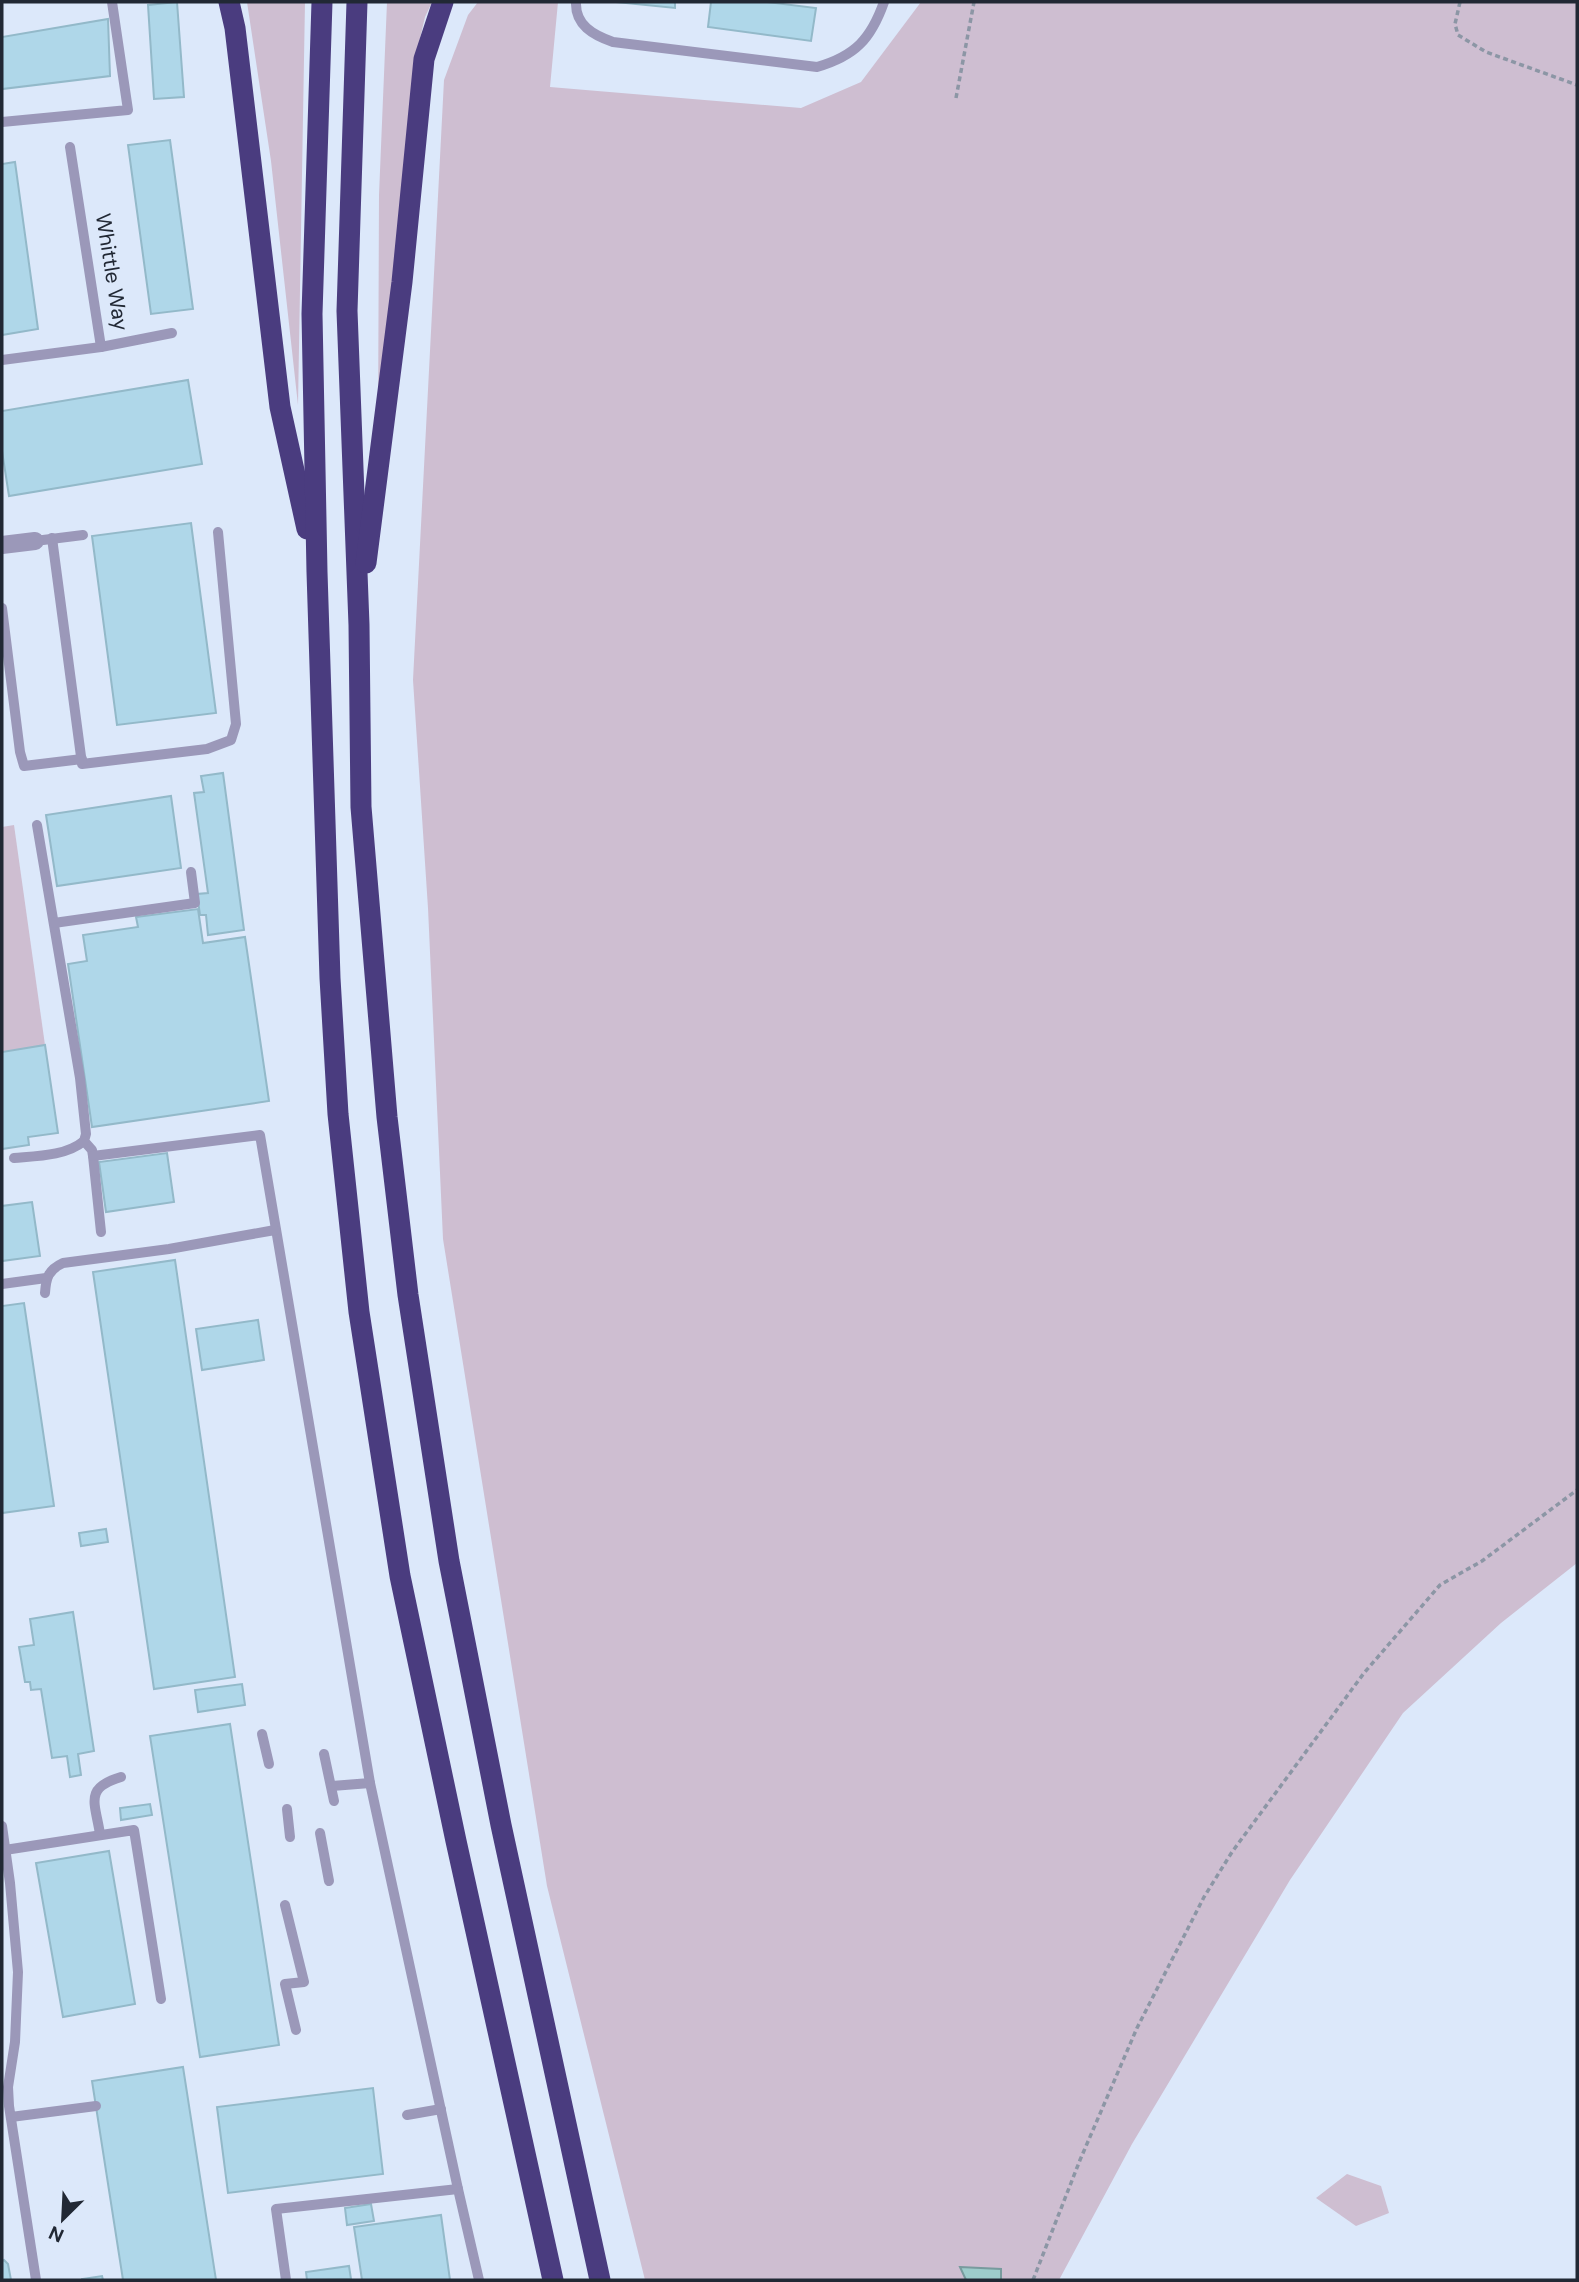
<svg xmlns="http://www.w3.org/2000/svg" width="1579" height="2282" font-family="'DM Sans',sans-serif">
<style>
.green{fill:#cebed1}
.water{fill:#9dcccb;stroke:#789b9e;stroke-width:2}
.building{fill:#afd7e9;stroke:#93b9c9;stroke-width:2}
.lines{fill:none;stroke-linecap:round;stroke-linejoin:round}
.path{stroke:#8c96a5;stroke-width:3.5;stroke-dasharray:5 3.5;stroke-linecap:butt}
.lane{stroke:#9b98b9;stroke-width:10}
.street{stroke:#9b98b9;stroke-width:18}
.highway{stroke:#4a3c7f;stroke-width:21}
.labels{text-anchor:middle;dominant-baseline:central;stroke-width:5;stroke-linejoin:round;paint-order:stroke}
.street-label{font-size:21px;fill:#212834;stroke:#dce8fa}
</style>
<rect width="100%" height="100%" fill="#dce8fa"/>
<g class="green">
<path d="M247,2H305L298,405L271,161Z"/>
<path d="M387,2H432L425,17L418,47L378,436L379,195Z"/>
<path d="M478,2H558L550,87L801,108L861,82L921,2H1577V1563L1501,1623L1403,1713L1290,1880L1132,2144L1059,2280H645L547,1886L443,1239L428,908L413,680L444,80L468,15Z"/>
<path d="M14,825L45,1045L2,1052V827Z"/>
<path d="M1347,2174L1381,2186L1389,2213L1356,2226L1316,2198Z"/>
</g>
<path class="water" d="M960,2267L1001,2269V2280H966Z"/>
<g class="building">
<path d="M177,2L184,97L154,99L148,5Z"/>
<path d="M616,2H675V8Z"/>
<path d="M711,2H767L816,8L811,41L708,27Z"/>
<path d="M108,19L110,76L2,89V37Z"/>
<path d="M170,140L193,309L151,314L128,145Z"/>
<path d="M15,162L38,329L2,335V164Z"/>
<path d="M188,380L202,464L9,496L2,451V411Z"/>
<path d="M191,523L216,713L117,725L92,536Z"/>
<path d="M223,773L244,930L208,935L206,915H200L197,894L208,893L194,793L204,792L201,776Z"/>
<path d="M171,796L181,868L57,886L46,815Z"/>
<path d="M198,909L203,943L245,937L269,1101L92,1127L68,964L87,961L83,935L138,927L136,917Z"/>
<path d="M45,1045L58,1133L28,1137L29,1145L2,1149V1052Z"/>
<path d="M167,1153L174,1202L106,1212L99,1162Z"/>
<path d="M32,1202L40,1256L2,1261V1206Z"/>
<path d="M175,1260L235,1677L154,1689L93,1272Z"/>
<path d="M24,1303L54,1506L2,1513V1306Z"/>
<path d="M258,1320L264,1360L202,1370L196,1329Z"/>
<path d="M106,1529L108,1542L81,1546L79,1533Z"/>
<path d="M73,1612L94,1751L78,1754L81,1775L70,1777L67,1756L52,1758L41,1689L31,1690L30,1682H25L19,1647L34,1645L30,1619Z"/>
<path d="M242,1684L245,1705L198,1712L195,1690Z"/>
<path d="M230,1724L279,2045L200,2057L150,1736Z"/>
<path d="M150,1804L152,1815L121,1820L120,1808Z"/>
<path d="M109,1851L135,2004L63,2017L36,1863Z"/>
<path d="M183,2067L216,2280H123L92,2081Z"/>
<path d="M373,2088L383,2174L228,2193L217,2107Z"/>
<path d="M371,2204L374,2221L347,2225L345,2208Z"/>
<path d="M441,2215L450,2280H362L354,2227Z"/>
<path d="M4,2260L8,2264L11,2280H2V2261Z"/>
<path d="M349,2266L351,2279L307,2280L306,2272Z"/>
<path d="M102,2276L103,2280H82V2279Z"/>
</g>
<g class="lines">
<g class="path">
<path d="M1460,2L1455,24L1458,35L1486,52L1577,85"/>
<path d="M956,98L974,2"/>
<path d="M1033,2280L1080,2160L1137,2028L1204,1897L1232,1852L1364,1673L1440,1585L1482,1561L1577,1490"/>
</g>
<g class="lane">
<path d="M576,2C575,25 593,35 613,42L817,67C855,56 871,39 884,2"/>
<path d="M2,122L128,110L112,2"/>
<path d="M101,347L172,333"/>
<path d="M2,360L101,347L70,147"/>
<path d="M52,538L82,764L207,749L231,740L236,724L218,532"/>
<path d="M35,541L83,535"/>
<path d="M2,608L20,752L24,766L82,759"/>
<path d="M37,825L80,1078L86,1134L84,1141L92,1150L93,1156L101,1232"/>
<path d="M54,923L195,903L191,872"/>
<path d="M93,1156L260,1135L370,1783L458,2189"/>
<path d="M14,1158C37,1156 66,1156 84,1141"/>
<path d="M2,1284L46,1278"/>
<path d="M45,1293C46,1278 48,1270 63,1263L169,1249L275,1230"/>
<path d="M262,1734L269,1764"/>
<path d="M324,1754L334,1801"/>
<path d="M332,1786L370,1783"/>
<path d="M287,1809L290,1837"/>
<path d="M2,1826L10,1883L18,1972L15,2042L8,2087L9,2106L36,2280"/>
<path d="M320,1833L329,1881"/>
<path d="M100,1834C95,1802 84,1788 121,1777"/>
<path d="M5,1850L134,1830L161,1999"/>
<path d="M285,1905L304,1982L285,1984L296,2030"/>
<path d="M407,2115L441,2109"/>
<path d="M11,2117L96,2106"/>
<path d="M286,2280L276,2209L458,2189L479,2280"/>
</g>
<path class="street" d="M2,545L35,541"/>
<g class="highway">
<path d="M229,2L235,28L280,407L307,529"/>
<path d="M322,2L312,314L317,572L330,978L338,1114L359,1312L400,1576L456,1841L553,2280"/>
<path d="M357,2L347,311L359,625L361,807L387,1117L408,1295L449,1561L501,1825L600,2280"/>
<path d="M366,563L402,282L424,59L443,2"/>
</g>
</g>
<g class="labels">
<g class="street-label">
<text transform="translate(112 272) rotate(81)">Whittle Way</text>
</g>
</g>
<rect width="1579" height="2282" fill="none" stroke="#212834" stroke-width="7"/>
<g transform="translate(63 2219) rotate(204)" stroke="#dce8fa" stroke-width="5" paint-order="stroke">
<path d="M0-5L12 26L0 18L-12 26Z" fill="#212834"/>
<text y="-10" font-size="19" font-weight="bold" text-anchor="middle" fill="#212834">N</text>
</g>
</svg>
